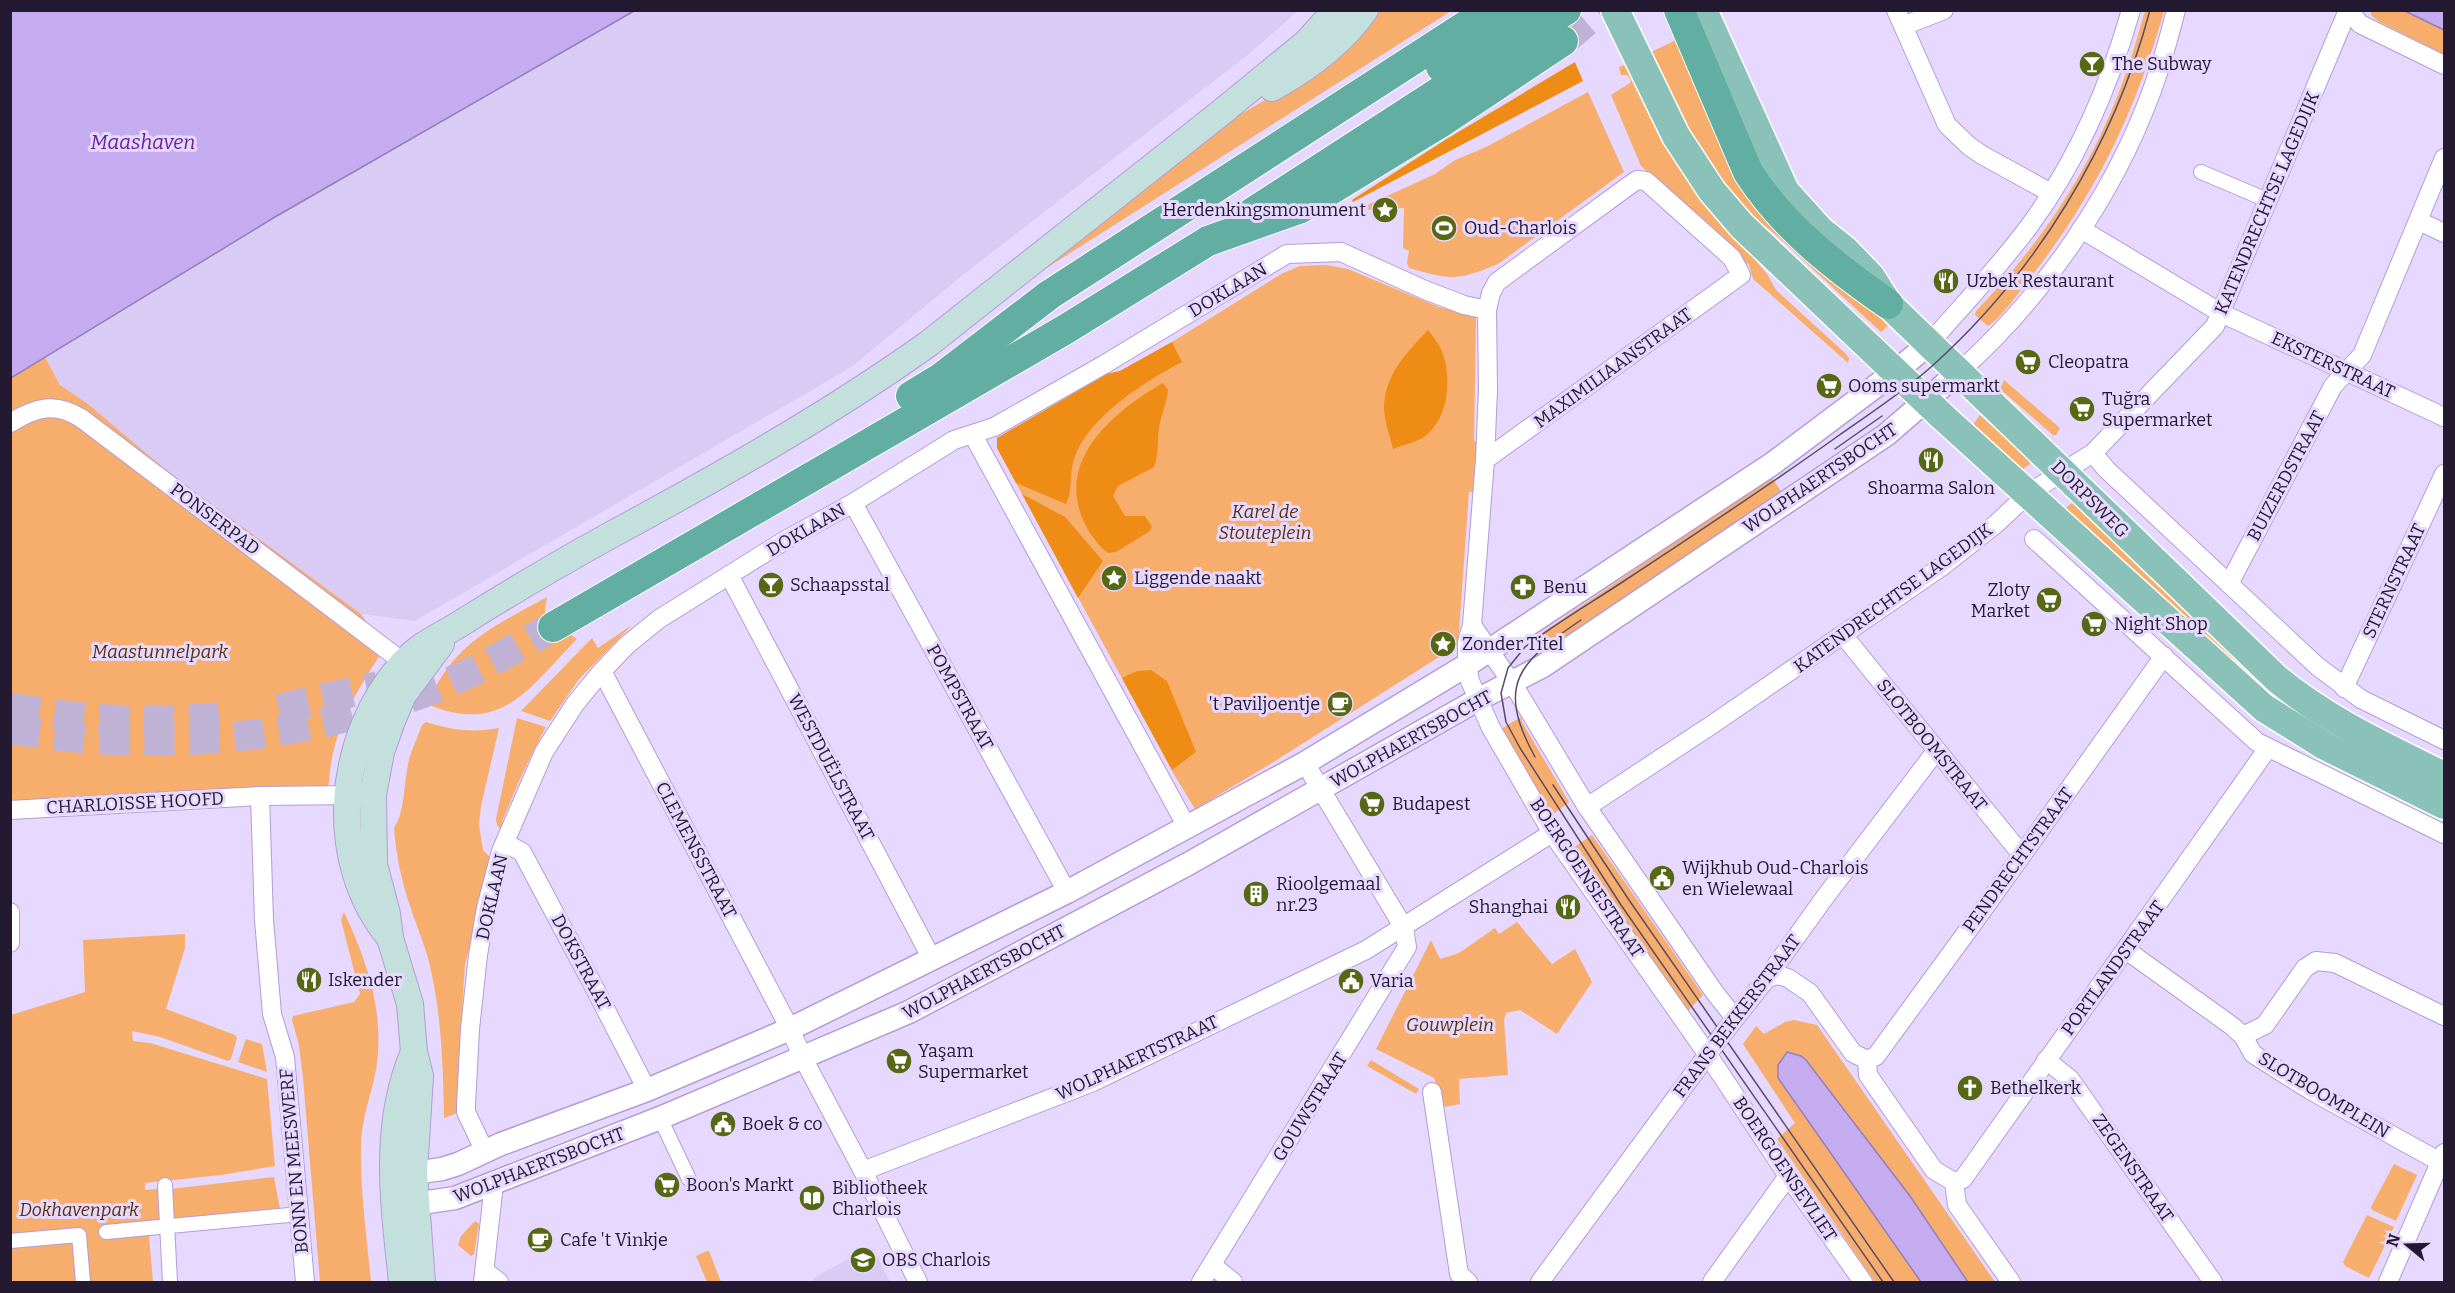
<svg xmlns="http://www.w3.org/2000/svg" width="2455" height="1293" font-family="Bitter,serif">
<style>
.built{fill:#dacbf5}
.green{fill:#f7ae6d}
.forest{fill:#ef8c16}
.water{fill:#c5abef;stroke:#947fb6;stroke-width:1.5}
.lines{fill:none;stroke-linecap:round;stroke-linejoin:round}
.trunk-tunnel{stroke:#bfb2d5;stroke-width:30;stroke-dasharray:30 15;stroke-linecap:butt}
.pedestrian-casing{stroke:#b49cd9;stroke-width:16}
.minor-casing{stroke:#b49cd9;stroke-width:20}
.tertiary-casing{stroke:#b49cd9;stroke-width:25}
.secondary-casing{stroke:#b49cd9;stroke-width:28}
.primary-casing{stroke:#fff;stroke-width:31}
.trunk-casing{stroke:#fff;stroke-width:32}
.pedestrian{stroke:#fff;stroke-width:14}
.minor{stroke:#fff;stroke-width:18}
.tertiary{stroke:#fff;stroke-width:22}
.secondary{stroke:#c4e0dc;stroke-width:26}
.primary{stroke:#8ac2b9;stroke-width:28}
.trunk{stroke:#63aea2;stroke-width:30}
.tram{stroke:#584d69;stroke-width:1.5}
.labels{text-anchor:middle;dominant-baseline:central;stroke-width:6;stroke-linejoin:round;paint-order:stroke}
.poi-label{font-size:18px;fill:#231931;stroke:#e6d8fe;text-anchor:start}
.street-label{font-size:18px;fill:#231931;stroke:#e6d8fe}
.park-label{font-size:18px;font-style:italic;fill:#573005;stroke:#e6d8fe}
.water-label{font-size:20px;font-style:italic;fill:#6421a4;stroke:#e6d8fe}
</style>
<rect width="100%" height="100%" fill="#e6d8fe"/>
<g class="built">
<path d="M584,11H1298L1249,54L964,274L853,366L415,621L361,614L172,475L88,404L60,385L45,357Z"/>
<path d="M872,1247L890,1282H814L813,1279L822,1273Z"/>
</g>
<g class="green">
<path d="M1380,11H1451L1034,276L1204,136L1292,84L1343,47Z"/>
<path d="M2145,11H2164C2135,113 2096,194 2030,278C2019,292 2002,317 1988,326L1975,315L1976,311C2040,245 2092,168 2123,81C2132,58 2138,34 2145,11Z"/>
<path d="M2371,11H2407L2444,30V55L2378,21L2371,15Z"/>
<path d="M1678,39L1892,322L1881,332L1776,235L1743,208L1699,151L1649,53Z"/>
<path d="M1630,63L1748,251L1767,274L1776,290L1846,354L1849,358L1848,363L1753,279L1749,265L1641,166L1611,95L1630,83L1631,80L1627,75H1621L1619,67Z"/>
<path d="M1588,92L1624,172L1498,264C1458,281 1450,280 1409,268L1407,263L1409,251L1403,248L1404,208L1365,210L1363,207L1435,174L1455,160L1484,148Z"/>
<path d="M1326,265L1348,269L1439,307L1476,316L1474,441L1478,442L1475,492H1469L1458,645L1272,763L1195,809L1175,776L997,448V438L1107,374L1120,371L1172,342L1283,273L1300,266Z"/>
<path d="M45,357L60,385L88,404L172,475L361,614L385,648C364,678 343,713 334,749C330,764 329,780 328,795L11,810V378Z"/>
<path d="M2004,380L2060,428L2056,435H2053L2000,389Z"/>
<path d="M1980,415L2029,460L2030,464L2022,470L1972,426Z"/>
<path d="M1773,479L1782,493L1552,647L1547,648L1537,636L1766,481Z"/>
<path d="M2073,502L2275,693L2311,718L2286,711L2064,509Z"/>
<path d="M547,597L545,609L546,618L577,639C529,688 502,736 427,704C454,643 491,628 547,597Z"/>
<path d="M632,625L579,679L550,721L521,711L592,638L598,648Z"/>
<path d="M1521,717L1522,722L1569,802L1551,816L1501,729Z"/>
<path d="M517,718L546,727C529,758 515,789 502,822L508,824L502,831L497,825L496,819Z"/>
<path d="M426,722C452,730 472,733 499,728L481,806L479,825L483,850L493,860L465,964L461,1026L460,1112L444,1118C443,1069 442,1020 431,971C427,950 418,930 411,909C402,883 396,856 394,828C405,813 404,779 409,760C412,748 418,737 422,725Z"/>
<path d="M1592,835L1703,995L1686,1013L1573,848Z"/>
<path d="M344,912C368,963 385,1013 376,1070C371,1096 361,1120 361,1146C360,1192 367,1238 371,1282H320L303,1078L299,1045L292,1020L293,1016L354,1002L360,994L341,920Z"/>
<path d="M1517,922L1552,964L1575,949L1592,982L1557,1034L1520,1010L1506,1013L1504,1020L1508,1075L1459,1079L1460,1104L1445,1107L1434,1078L1376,1049L1431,940L1440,959L1459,953L1495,928L1499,934Z"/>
<path d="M185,934V948L166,1009L235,1035L237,1038L231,1059L228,1061L160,1037L132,1031L133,1041L150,1043L267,1079L275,1166L221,1175L145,1183V1190L159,1189L163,1222L148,1224L153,1282H11V1015L85,992L83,940Z"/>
<path d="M1794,1020L1817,1025L1995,1282H1875L1777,1139L1795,1123L1743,1044L1756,1026L1764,1034L1785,1022Z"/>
<path d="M246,1039L262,1044L267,1072L238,1062Z"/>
<path d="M1371,1060L1419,1089L1416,1094L1367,1066Z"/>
<path d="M2394,1164L2417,1175L2396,1221L2372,1210L2371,1207Z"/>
<path d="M274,1177L280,1209L278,1212L174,1222L171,1218V1189Z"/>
<path d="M2367,1215L2394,1227L2369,1278L2345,1266L2343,1262Z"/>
<path d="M475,1221L479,1224L474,1254L471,1256L458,1245L461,1236Z"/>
<path d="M707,1251H709L721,1282H707L696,1256Z"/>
</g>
<g class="forest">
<path d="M1575,62L1583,81L1353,202L1352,200L1445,140Z"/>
<path d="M1428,330C1434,338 1440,345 1443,354C1452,382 1448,419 1424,437C1415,443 1402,445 1393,449C1390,436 1384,420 1384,407C1385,374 1407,352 1428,330Z"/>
<path d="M1172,342L1182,362C1145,381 1087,418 1074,459C1069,474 1073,491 1066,504L1016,483L997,448V438L1107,374L1120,371Z"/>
<path d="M1163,383L1168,390C1167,403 1161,415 1159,428C1157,442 1159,454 1154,467L1118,486L1113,496L1125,516H1145L1152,527L1150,531L1116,552L1108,553C1095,543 1085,527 1080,512C1061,454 1119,408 1163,383Z"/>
<path d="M1022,494L1065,517L1103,561L1078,598Z"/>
<path d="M1151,670L1167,681L1196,752L1172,770L1122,678L1137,671Z"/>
</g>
<g class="water">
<path d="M11,10H634V11L275,217L11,378Z"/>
<path d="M2407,11H2444V30L2407,12Z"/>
<path d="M1787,1052L1801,1056L1806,1060L1910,1196L1968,1282H1921L1778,1078V1065Z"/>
</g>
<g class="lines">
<g class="trunk-tunnel">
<path d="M1563,41L1600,10"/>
<path d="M10,707C79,721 153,724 222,717"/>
<path d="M279,709L378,686"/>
<path d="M10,729C160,755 332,739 469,673C498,659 525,642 553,627"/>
</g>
<defs>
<g id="pedestrian">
<path d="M2201,172L2267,200"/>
<path d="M660,1118L689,1179"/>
<path d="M165,1185L170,1282"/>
<path d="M106,1232L300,1214"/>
<path d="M10,1241L79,1235L83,1282"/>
</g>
<g id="minor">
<path d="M1896,10L1947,125L1969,146L1982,155L2051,193"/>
<path d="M2349,10L2360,24L2444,65"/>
<path d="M1903,26L1944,10"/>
<path d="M2419,221L2444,233"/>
<path d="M2081,229L2221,313L2444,417"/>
<path d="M1929,344C1963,305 1999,267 2030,225C2077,161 2109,87 2131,10"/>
<path d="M1959,372C2042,298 2112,198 2151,93C2161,66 2169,38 2176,10"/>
<path d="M10,423C36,407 55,402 81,418L403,662"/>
<path d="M973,435L1187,827"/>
<path d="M2093,453L2106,469L2317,666L2361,699L2444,740"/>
<path d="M1485,460L1741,275L1732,258L1646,181L1637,180L1627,187L1497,282L1491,293L1487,310L1488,390L1485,460L1472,625L1467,642V665L1470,681L1491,728L1552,833L1708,1055L1788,1176L1863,1282"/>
<path d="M853,503L1067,892"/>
<path d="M2034,539L2257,742L2444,834"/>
<path d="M729,575L932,959"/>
<path d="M2229,584L2333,386L2362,355L2444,158"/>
<path d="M1472,625L1516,689L1587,807L1715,993L1735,1018"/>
<path d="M1843,635L2022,855"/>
<path d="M602,671L790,1029L803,1058L863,1171L918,1282"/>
<path d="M2344,688L2444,474"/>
<path d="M260,796L264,920L272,1014L285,1057L305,1282"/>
<path d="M1587,807L1713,724L1944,565L1996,524L2029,493L2093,453L2215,326L2348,10"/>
<path d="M10,810L260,796L359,795"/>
<path d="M505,843L522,852L593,985L647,1090"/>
<path d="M10,912V943"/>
<path d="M2126,950L2232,1026L2243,1036L2253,1054L2310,1090L2444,1164"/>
<path d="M1767,978L1778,975L1788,978L1810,993L1853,1053L1867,1060L1868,1075L1934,1170L1954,1182L1957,1205L2011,1282"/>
<path d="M2243,1036L2265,1025L2305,968L2316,961L2335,963L2444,1016"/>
<path d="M1867,1060L1876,1056L1982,911L2164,656"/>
<path d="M2046,1060L2070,1079L2213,1282"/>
<path d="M1432,1092L1459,1274L1468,1282"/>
<path d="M485,1152L466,1112V1105L470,1029L478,955L486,908L501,851L544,752L575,704L602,671L627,645L659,619L784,541L853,503L954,440L994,427L1105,364L1287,254L1341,252L1425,290L1464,305L1487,310"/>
<path d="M863,1171L1093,1082L1366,950L1552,833"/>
<path d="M1954,1182L1963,1179L2268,748"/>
<path d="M1212,1265L1233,1282"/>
<path d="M485,1271L499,1282"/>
<path d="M483,1282L494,1184"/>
<path d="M1201,1282L1407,947L1404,928L1305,763"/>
<path d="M1540,1282L1722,1035L1767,978L1825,897L1936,751"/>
<path d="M1712,1282L1788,1176"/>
<path d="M2388,1282L2444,1153"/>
</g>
<path id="tertiary" d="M1929,344L1896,371L1772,464L1467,665L1305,763L1067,892L790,1029L647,1090L501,1144L458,1164L442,1169L414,1173L394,1194L415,1204L455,1198L660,1118L909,1012L1188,864L1479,699L1543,666L1886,435L1959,372"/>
<g id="secondary">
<path d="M1272,88C1306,69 1342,43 1365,10"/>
<path d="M390,938C325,860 337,736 403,663C422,642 440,637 463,622C511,592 560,563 609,536C718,477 827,416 928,344L1218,115L1306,43L1336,10"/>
<path d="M402,1282C394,1205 382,1126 414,1052"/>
<path d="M422,1282L414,1173L420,1076L414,1052L410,1004L390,938L387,914L374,864L373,795L381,752L392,721L403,695L441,644"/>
</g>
<g id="primary">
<path d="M1615,10L1676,136L1712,191L1742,226L1944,418L2264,708L2325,746L2444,805"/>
<path d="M1703,10L1785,191L1821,231L1845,250L1871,277L1888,304L2277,679C2328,721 2386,747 2444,776"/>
</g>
<g id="trunk">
<path d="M1679,10L1748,172C1783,227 1835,267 1888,304"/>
<path d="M1441,67L1531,10"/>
<path d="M1253,212L1566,10"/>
<path d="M911,396L942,377L1049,295L1490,10"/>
<path d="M553,627L1066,329L1208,241L1301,208L1440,123L1563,41"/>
</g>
</defs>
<use href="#pedestrian" class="pedestrian-casing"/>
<use href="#minor" class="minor-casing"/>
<use href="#tertiary" class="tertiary-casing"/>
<use href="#secondary" class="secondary-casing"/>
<use href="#primary" class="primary-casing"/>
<use href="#trunk" class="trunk-casing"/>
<use href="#pedestrian" class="pedestrian"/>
<use href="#minor" class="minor"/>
<use href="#tertiary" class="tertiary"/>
<use href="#secondary" class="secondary"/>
<use href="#primary" class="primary"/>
<use href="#trunk" class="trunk"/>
<g class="tram">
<path d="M1835,449L1882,416"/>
<path d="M1535,757C1495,684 1519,662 1581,620"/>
<path d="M1553,785L1629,900L1894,1282"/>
<path d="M1883,1282L1621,905L1520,748L1506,722L1501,693L1508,668L1525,647C1555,624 1589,604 1621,583C1694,535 1767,487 1838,436C1869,414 1902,393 1931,367C2036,273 2114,146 2150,10"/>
</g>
</g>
<defs>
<symbol id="bar-disc" viewBox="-11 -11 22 22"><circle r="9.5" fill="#566814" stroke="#e6d8fe"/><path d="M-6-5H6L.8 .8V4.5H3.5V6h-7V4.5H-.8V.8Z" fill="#fff"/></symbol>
<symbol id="sight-disc" viewBox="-11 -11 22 22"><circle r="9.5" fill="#566814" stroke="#e6d8fe"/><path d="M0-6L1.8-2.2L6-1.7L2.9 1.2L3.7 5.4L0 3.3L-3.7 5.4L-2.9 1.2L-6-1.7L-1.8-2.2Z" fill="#fff"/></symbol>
<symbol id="stadium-disc" viewBox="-11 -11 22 22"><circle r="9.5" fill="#566814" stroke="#e6d8fe"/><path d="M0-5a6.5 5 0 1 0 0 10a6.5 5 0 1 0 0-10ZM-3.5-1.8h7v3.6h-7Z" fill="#fff"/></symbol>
<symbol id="restaurant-disc" viewBox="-11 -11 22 22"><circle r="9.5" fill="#566814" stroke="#e6d8fe"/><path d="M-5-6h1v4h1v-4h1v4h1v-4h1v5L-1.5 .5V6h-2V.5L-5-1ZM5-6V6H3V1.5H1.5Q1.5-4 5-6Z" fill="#fff"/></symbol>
<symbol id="supermarket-disc" viewBox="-11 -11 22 22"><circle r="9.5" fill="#566814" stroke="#e6d8fe"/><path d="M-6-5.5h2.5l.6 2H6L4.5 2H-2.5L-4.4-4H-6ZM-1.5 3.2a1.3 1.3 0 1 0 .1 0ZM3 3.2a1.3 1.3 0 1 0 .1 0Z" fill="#fff"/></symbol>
<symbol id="pharmacy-disc" viewBox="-11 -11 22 22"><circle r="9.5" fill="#566814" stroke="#e6d8fe"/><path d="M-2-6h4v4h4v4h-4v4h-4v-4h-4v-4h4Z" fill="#fff"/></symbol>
<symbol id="cafe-disc" viewBox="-11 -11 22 22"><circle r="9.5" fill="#566814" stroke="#e6d8fe"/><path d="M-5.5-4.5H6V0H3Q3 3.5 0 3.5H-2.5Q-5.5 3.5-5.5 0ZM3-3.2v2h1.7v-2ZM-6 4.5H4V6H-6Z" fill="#fff"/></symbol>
<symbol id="civic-disc" viewBox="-11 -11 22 22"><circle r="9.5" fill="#566814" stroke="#e6d8fe"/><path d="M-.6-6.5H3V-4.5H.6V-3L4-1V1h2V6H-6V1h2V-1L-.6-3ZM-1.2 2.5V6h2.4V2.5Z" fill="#fff"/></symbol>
<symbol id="building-disc" viewBox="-11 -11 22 22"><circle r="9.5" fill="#566814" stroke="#e6d8fe"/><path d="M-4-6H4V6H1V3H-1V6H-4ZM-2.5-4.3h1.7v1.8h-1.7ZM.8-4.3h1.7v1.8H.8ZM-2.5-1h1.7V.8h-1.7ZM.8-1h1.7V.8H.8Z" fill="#fff"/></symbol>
<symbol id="church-disc" viewBox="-11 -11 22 22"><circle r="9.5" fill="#566814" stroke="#e6d8fe"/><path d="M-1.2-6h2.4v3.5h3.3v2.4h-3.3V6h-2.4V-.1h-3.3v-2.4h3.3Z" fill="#fff"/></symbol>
<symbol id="library-disc" viewBox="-11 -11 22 22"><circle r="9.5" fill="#566814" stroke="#e6d8fe"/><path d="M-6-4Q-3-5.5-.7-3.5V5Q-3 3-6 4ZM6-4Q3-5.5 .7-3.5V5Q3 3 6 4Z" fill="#fff"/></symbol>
<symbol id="school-disc" viewBox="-11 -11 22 22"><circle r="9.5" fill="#566814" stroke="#e6d8fe"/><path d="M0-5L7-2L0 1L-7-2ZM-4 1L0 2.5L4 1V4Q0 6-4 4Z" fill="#fff"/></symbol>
</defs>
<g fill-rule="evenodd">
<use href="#bar-disc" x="2077" y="49" width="30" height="30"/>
<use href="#sight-disc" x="1370" y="195" width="30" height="30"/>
<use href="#stadium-disc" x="1429" y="213" width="30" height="30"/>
<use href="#restaurant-disc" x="1931" y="266" width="30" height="30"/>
<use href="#supermarket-disc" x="2013" y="347" width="30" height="30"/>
<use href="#supermarket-disc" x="1814" y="371" width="30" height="30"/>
<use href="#supermarket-disc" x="2067" y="394" width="30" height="30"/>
<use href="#restaurant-disc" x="1916" y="445" width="30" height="30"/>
<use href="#sight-disc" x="1099" y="563" width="30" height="30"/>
<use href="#bar-disc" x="756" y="570" width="30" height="30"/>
<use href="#pharmacy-disc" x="1508" y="572" width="30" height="30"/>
<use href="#supermarket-disc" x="2034" y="585" width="30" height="30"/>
<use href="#supermarket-disc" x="2079" y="609" width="30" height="30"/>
<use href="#sight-disc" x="1428" y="629" width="30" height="30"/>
<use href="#cafe-disc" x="1325" y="689" width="30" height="30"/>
<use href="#supermarket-disc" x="1357" y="789" width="30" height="30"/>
<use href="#civic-disc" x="1647" y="863" width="30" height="30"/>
<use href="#building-disc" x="1241" y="879" width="30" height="30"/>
<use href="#restaurant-disc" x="1553" y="892" width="30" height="30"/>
<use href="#restaurant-disc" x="294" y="965" width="30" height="30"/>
<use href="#civic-disc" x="1336" y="966" width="30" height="30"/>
<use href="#supermarket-disc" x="884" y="1046" width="30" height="30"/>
<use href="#church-disc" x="1955" y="1073" width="30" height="30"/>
<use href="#civic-disc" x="708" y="1109" width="30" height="30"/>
<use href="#supermarket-disc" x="652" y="1170" width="30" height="30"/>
<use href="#library-disc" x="797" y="1183" width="30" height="30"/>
<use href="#cafe-disc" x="525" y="1225" width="30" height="30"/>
<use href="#school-disc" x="848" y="1245" width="30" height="30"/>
</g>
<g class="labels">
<g class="poi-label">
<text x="2112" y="64">The Subway</text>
<text x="1366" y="210" text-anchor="end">Herdenkingsmonument</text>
<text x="1464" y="228">Oud-Charlois</text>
<text x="1966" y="281">Uzbek Restaurant</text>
<text x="2048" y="362">Cleopatra</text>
<text x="1848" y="386">Ooms supermarkt</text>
<text x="2102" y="399">Tuğra<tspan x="2102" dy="21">Supermarket</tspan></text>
<text x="1931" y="488" text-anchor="middle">Shoarma Salon</text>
<text x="1134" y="578">Liggende naakt</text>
<text x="790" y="585">Schaapsstal</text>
<text x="1543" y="587">Benu</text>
<text x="2030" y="590" text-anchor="end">Zloty<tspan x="2030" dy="21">Market</tspan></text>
<text x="2114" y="624">Night Shop</text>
<text x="1462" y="644">Zonder Titel</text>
<text x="1320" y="704" text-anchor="end">'t Paviljoentje</text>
<text x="1392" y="804">Budapest</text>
<text x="1682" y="868">Wijkhub Oud-Charlois<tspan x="1682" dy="21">en Wielewaal</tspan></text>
<text x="1276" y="884">Rioolgemaal<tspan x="1276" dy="21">nr.23</tspan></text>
<text x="1548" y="907" text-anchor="end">Shanghai</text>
<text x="328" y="980">Iskender</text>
<text x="1370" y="981">Varia</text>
<text x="918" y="1051">Yaşam<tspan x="918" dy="21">Supermarket</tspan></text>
<text x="1990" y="1088">Bethelkerk</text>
<text x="742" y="1124">Boek &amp; co</text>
<text x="686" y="1185">Boon's Markt</text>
<text x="832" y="1188">Bibliotheek<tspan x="832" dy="21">Charlois</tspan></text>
<text x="560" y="1240">Cafe 't Vinkje</text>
<text x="882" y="1260">OBS Charlois</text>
</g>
<g class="street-label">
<text transform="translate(2267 203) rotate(-67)">KATENDRECHTSE LAGEDIJK</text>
<text transform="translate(1228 290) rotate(-31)">DOKLAAN</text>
<text transform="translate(2333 365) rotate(25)">EKSTERSTRAAT</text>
<text transform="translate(1613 368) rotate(-36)">MAXIMILIAANSTRAAT</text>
<text transform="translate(2286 476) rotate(-62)">BUIZERDSTRAAT</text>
<text transform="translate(1820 478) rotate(-34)">WOLPHAERTSBOCHT</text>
<text transform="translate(2090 499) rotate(45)">DORPSWEG</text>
<text transform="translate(215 519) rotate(37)">PONSERPAD</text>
<text transform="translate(806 530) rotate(-30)">DOKLAAN</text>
<text transform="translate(2394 581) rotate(-65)">STERNSTRAAT</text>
<text transform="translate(1893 598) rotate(-36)">KATENDRECHTSE LAGEDIJK</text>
<text transform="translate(960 697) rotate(61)">POMPSTRAAT</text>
<text transform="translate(1411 739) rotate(-29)">WOLPHAERTSBOCHT</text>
<text transform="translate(1932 745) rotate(51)">SLOTBOOMSTRAAT</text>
<text transform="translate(831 767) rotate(62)">WESTDUËLSTRAAT</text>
<text transform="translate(135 803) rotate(-3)">CHARLOISSE HOOFD</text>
<text transform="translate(696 850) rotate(62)">CLEMENSSTRAAT</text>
<text transform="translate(2018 860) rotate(-54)">PENDRECHTSTRAAT</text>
<text transform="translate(1587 878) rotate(56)">BOERGOENSESTRAAT</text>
<text transform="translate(492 897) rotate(-77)">DOKLAAN</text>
<text transform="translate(581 962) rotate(62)">DOKSTRAAT</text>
<text transform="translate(2113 968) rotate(-54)">PORTLANDSTRAAT</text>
<text transform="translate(984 972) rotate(-28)">WOLPHAERTSBOCHT</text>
<text transform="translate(1737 1016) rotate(-53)">FRANS BEKKERSTRAAT</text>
<text transform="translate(1137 1058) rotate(-25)">WOLPHAERTSTRAAT</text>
<text transform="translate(2324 1095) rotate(31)">SLOTBOOMPLEIN</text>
<text transform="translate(1310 1107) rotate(-58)">GOUWSTRAAT</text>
<text transform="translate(294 1161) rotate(-95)">BONN EN MEESWERF</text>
<text transform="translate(539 1165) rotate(-21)">WOLPHAERTSBOCHT</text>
<text transform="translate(2133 1168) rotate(55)">ZEGENSTRAAT</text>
<text transform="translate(1785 1169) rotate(56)">BOERGOENSEVLIET</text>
</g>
<g class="park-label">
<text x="1265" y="512">Karel de<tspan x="1265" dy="21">Stouteplein</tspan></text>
<text x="160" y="652">Maastunnelpark</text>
<text x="1450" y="1025">Gouwplein</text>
<text x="79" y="1210">Dokhavenpark</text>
</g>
<g class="water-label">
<text x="143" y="142">Maashaven</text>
</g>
</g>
<rect width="2455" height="1293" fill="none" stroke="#231931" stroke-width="24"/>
<g transform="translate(2407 1245) rotate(289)" stroke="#e6d8fe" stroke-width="4.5" paint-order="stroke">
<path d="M0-4.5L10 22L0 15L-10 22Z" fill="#231931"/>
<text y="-9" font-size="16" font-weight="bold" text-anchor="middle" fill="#231931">N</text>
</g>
</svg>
